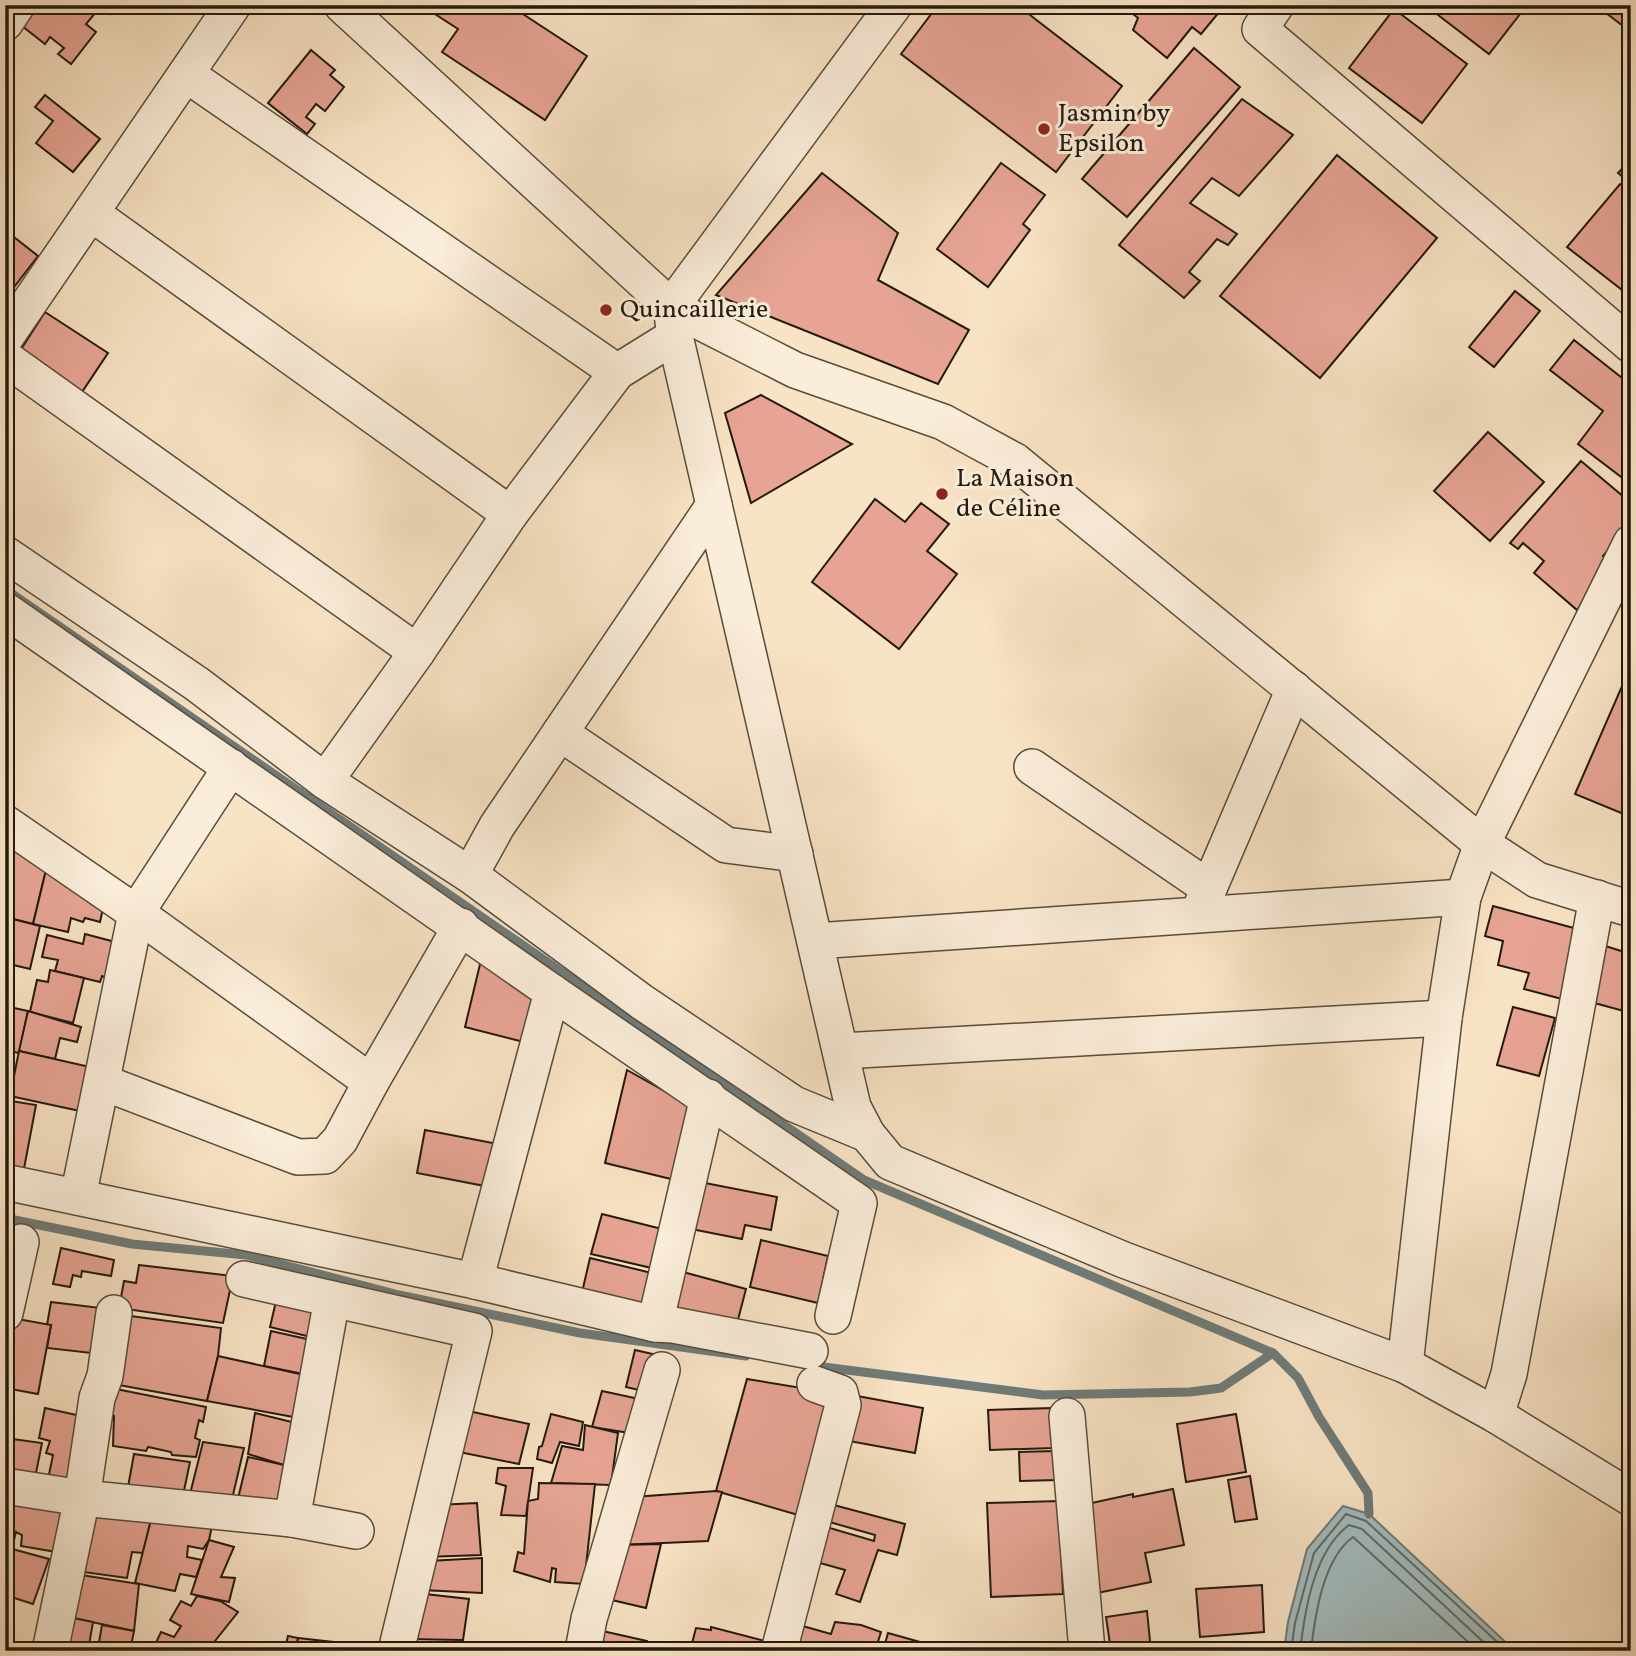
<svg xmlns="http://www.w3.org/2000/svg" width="1636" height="1656" font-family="Vollkorn,serif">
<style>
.water{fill:#a2bbbe;stroke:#6f7b78;stroke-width:2}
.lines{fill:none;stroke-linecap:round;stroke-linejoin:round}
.shore{stroke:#626a66;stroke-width:2}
.stream{stroke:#6f7b78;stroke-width:9}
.building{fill:#e7a494;stroke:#231a0f;stroke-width:2}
.minor-casing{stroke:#584c3c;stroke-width:38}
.minor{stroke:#faedd9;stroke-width:35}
.poi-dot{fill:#8f2418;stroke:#faedd9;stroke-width:2.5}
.labels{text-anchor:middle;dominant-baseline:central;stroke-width:6;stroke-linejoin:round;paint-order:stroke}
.poi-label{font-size:26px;fill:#231a0f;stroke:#faedd9;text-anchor:start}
</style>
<rect width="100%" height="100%" fill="#f8e3c4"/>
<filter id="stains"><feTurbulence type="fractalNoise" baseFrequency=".00286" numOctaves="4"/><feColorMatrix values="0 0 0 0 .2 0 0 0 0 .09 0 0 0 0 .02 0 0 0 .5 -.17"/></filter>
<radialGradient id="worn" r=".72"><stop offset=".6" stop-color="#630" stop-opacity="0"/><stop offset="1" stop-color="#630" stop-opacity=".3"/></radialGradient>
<path class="water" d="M1343,1506L1369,1514L1515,1651H1284L1288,1622L1307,1549Z"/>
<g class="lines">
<g class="shore">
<path d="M1291,1651L1295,1623L1314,1553L1346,1514L1366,1521L1507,1651"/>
<path d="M1300,1651C1305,1609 1314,1551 1349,1525L1362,1529L1493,1651"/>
<path d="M1311,1651C1315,1615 1323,1559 1353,1537L1478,1651"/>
</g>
<g class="stream">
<path d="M5,589L864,1180L1273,1353L1298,1378L1319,1417L1368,1493L1369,1514"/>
<path d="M5,1218L132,1244L246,1255L399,1295L580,1333L746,1356"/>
<path d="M808,1365L1043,1395L1190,1392L1221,1388L1273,1353"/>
</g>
</g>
<g class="building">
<path d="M30,5H118L111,14L101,6L86,24L96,32L71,64L58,54L64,48L50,37L45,44L17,22Z"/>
<path d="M421,5H509L587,56L545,120L442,52L458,29Z"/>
<path d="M938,5H1017L1122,86L1056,172L901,54Z"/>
<path d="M1122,5H1225L1201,34L1192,27L1167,58L1133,30L1138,18Z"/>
<path d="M1425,5H1527L1489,54Z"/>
<path d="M1612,5H1631V32L1606,13Z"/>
<path d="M1394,9L1467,64L1422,123L1349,68Z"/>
<path d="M1194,48L1240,87L1127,217L1082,179Z"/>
<path d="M311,50L335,70L330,75L344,87L325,111L316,104L306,117L315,124L307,134L268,103Z"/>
<path d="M45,95L100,139L73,172L36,143L53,121L35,107Z"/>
<path d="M1242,99L1293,135L1239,196L1212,178L1190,203L1237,234L1228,245L1217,239L1189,272L1200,281L1184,298L1119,245Z"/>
<path d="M1337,155L1437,238L1320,378L1220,296Z"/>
<path d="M1631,159V184L1618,173Z"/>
<path d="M1001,163L1045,195L1023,224L1030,230L988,287L937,249Z"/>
<path d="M822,173L898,233L878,280L969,330L938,384L716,295Z"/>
<path d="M1620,184L1631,192V297L1567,247Z"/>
<path d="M5,230L38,256L11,291L5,286Z"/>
<path d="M1515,291L1540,311L1494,367L1469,347Z"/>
<path d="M45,312L108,353L82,392L20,351Z"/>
<path d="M1574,340L1631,385L1629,483L1578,444L1603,411L1550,370Z"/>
<path d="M761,395L852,444L751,503L725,413Z"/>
<path d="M1488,432L1544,482L1490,541L1434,491Z"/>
<path d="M1581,461L1631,503V524L1603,556L1615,567L1577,610L1534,573L1544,561L1523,543L1518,549L1510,543Z"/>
<path d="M875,499L905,522L921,503L949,524L927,551L957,574L899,649L812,582Z"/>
<path d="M1626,677L1631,679V817L1575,794Z"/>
<path d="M5,842L46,870L33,924L5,917Z"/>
<path d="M46,870L104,904L100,922L85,918L83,922L71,918L68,932L33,924Z"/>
<path d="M1493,906L1581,930L1562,999L1524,989L1529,973L1498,965L1503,941L1485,936Z"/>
<path d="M5,917L40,926L30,969L5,963Z"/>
<path d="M85,934L119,943L107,978L102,976L100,982L55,971L58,960L42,957L47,935L83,944Z"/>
<path d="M1602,945L1631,954V1013L1587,1001Z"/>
<path d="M481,960L533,999L524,1042L465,1027Z"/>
<path d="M50,970L84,978L73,1023L30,1012L37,980L48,982Z"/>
<path d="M5,1006L28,1011L19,1053L5,1050Z"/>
<path d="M1513,1007L1555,1018L1539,1076L1497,1065Z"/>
<path d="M28,1011L81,1027L77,1042L60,1038L55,1059L19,1051Z"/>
<path d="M19,1051L90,1067L80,1111L10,1096Z"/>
<path d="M627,1070L691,1106L675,1180L605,1163Z"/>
<path d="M5,1100L36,1105L23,1174L5,1170Z"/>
<path d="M425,1130L498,1144L490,1187L417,1173Z"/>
<path d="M700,1182L777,1197L771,1230L745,1225L742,1239L691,1229Z"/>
<path d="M602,1214L666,1230L656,1269L591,1254Z"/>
<path d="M761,1240L828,1256L818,1303L750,1287Z"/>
<path d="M61,1248L114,1260L111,1276L82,1271L81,1277L73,1275L70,1287L53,1284Z"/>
<path d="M590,1258L660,1275L649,1318L580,1301Z"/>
<path d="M139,1265L233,1276L223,1323L119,1308L124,1281L136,1283Z"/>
<path d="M683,1272L746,1289L734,1335L671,1318Z"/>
<path d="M277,1297L321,1307L315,1338L270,1327Z"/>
<path d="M51,1302L109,1309L100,1354L47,1348L51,1325H47Z"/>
<path d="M123,1315L221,1328L218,1356L207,1401L113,1384Z"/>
<path d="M12,1318L51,1325L38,1394L5,1388V1357Z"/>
<path d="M271,1331L316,1341L308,1375L264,1366Z"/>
<path d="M635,1350L657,1355L648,1392L626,1387Z"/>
<path d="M218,1356L309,1376L299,1418L207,1401Z"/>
<path d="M747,1379L838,1394L805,1517L716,1491Z"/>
<path d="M111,1388L206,1407L203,1422L199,1420L195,1438L200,1440L196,1457L172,1455L171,1452L148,1447L146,1451L113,1446L114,1416L104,1412Z"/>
<path d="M602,1391L644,1400L636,1434L592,1427Z"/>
<path d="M857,1396L923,1408L915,1453L849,1441Z"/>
<path d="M45,1408L90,1418L72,1493L46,1489L53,1455L46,1453L50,1441L39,1438Z"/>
<path d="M1052,1408L1053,1448L990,1450L988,1410Z"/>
<path d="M459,1409L529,1424L519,1464L449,1450Z"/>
<path d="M255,1413L300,1424L290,1467L248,1454Z"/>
<path d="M551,1414L583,1422L579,1446L560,1442L552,1463L537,1459L539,1447L542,1446Z"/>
<path d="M1236,1414L1246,1472L1186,1482L1177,1424Z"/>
<path d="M585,1425L618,1433L611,1485L551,1483L562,1446L583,1450Z"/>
<path d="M5,1438L42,1443L35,1478L5,1482Z"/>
<path d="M203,1442L244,1448L229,1512L187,1506Z"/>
<path d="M1055,1451L1057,1480L1020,1481L1019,1452Z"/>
<path d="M134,1454L190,1462L181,1505L126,1498Z"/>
<path d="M248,1457L293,1467L282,1513L236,1507Z"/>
<path d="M498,1468H533L526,1516L501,1515L506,1486L496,1483Z"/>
<path d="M1250,1476L1257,1519L1235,1522L1228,1480Z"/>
<path d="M539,1483L595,1484L584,1584L555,1582L556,1569L552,1568L550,1582L514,1571L518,1552L524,1554L528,1501L538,1499Z"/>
<path d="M1173,1489L1184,1545L1145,1553L1151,1582L1097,1593L1078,1506L1133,1494V1497Z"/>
<path d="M716,1491L722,1492L708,1541L619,1545L633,1497Z"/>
<path d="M5,1494L73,1506L62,1553L21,1546L22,1535L16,1532L13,1544L5,1543Z"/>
<path d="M1059,1501L1063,1594L991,1597L987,1503Z"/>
<path d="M477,1503L481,1555L425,1557L436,1505Z"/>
<path d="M830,1504L905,1524L897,1555L878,1550L860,1602L836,1594L845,1570L813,1561L823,1526L874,1541L875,1535L826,1521Z"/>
<path d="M98,1508L152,1516L143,1553L132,1552L127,1578L76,1571Z"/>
<path d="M152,1516L212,1526L209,1540L203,1549L188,1546L187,1557L202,1560L196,1577L180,1574L175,1591L135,1583Z"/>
<path d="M209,1540L234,1547L221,1577L235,1578L229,1602L191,1594Z"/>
<path d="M661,1544L646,1608L599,1597L619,1545Z"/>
<path d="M5,1547L49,1559L33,1604L5,1595Z"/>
<path d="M482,1558V1593L422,1590L428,1561Z"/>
<path d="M75,1574L139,1584L134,1631L68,1617Z"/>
<path d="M1262,1585L1264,1632L1200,1637L1196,1589Z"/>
<path d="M416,1593L469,1599L463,1640L406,1639Z"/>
<path d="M197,1596L220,1601L238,1612L207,1651H152L161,1632L174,1637L181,1626L170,1620L181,1601L191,1606Z"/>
<path d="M1147,1611L1151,1651H1111L1106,1617Z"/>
<path d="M68,1617L93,1622L89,1645L98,1648L102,1625L134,1631L130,1651H60Z"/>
<path d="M835,1622L861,1625L881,1632L876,1648L865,1645L863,1651H785L792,1623L831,1634Z"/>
<path d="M711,1627L780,1645L778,1651H690L696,1628L711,1630Z"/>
<path d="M598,1630L647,1641L645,1651H592Z"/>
<path d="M888,1633L952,1651H883Z"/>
<path d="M288,1636L298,1638L296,1651H262L271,1642L286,1644Z"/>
<path d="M298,1638L342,1643L341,1651H296Z"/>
</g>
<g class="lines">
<defs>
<g id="minor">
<path d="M342,5L671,307L795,370L943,422L1015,461L1482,844L1537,880L1631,909"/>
<path d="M894,5L671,307L675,336L853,1107L867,1134L890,1162L1124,1260L1405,1365L1496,1415L1631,1498"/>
<path d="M1276,5L1260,29L1631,345"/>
<path d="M5,23L17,5"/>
<path d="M186,74L617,372"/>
<path d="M91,213L510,514"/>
<path d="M5,338L233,5"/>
<path d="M5,358L417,652"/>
<path d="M714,505L497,826L470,875L642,1002L794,1104L867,1134"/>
<path d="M5,554L197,684L325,781L470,875"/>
<path d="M5,610L552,992L859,1203L833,1316"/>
<path d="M560,733L726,845L795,854"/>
<path d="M1032,767L1209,888"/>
<path d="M325,781L417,652L510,514L617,372L675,336"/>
<path d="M5,823L136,913L371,1082"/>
<path d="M1198,914L1294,689"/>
<path d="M815,941L1463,897"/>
<path d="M841,1051L1444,1018"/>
<path d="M102,1082L298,1157L325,1156L340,1140L371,1082L461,926"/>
<path d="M5,1182L475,1281L655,1324L673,1325L810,1351"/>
<path d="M78,1197L136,913L231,767"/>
<path d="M244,1279L474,1331L396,1651"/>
<path d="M475,1281L552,992"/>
<path d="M5,1313L21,1242"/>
<path d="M655,1324L708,1097"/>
<path d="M1405,1365L1444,1018L1463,897L1482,844L1631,543"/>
<path d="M1496,1415L1509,1374L1597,898"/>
<path d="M1067,1416L1087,1651"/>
<path d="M5,1486L82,1498L292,1519L356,1531"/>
<path d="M292,1519L332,1299"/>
<path d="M50,1651L82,1498L97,1398L105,1376L114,1313"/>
<path d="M583,1651L589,1619L662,1370"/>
<path d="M779,1651L843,1405L840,1393L815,1384"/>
</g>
</defs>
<use href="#minor" class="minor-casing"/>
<use href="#minor" class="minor"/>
</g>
<g class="poi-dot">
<circle cx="1044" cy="129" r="7"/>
<circle cx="606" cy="310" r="7"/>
<circle cx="942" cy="494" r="7"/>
</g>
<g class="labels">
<g class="poi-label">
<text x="1058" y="114">Jasmin by<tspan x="1058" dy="30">Epsilon</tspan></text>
<text x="620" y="310">Quincaillerie</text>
<text x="956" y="479">La Maison<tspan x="956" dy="30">de Céline</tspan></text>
</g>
</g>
<rect width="1636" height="1656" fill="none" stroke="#f8e3c4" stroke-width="28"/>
<rect x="7" y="7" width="1622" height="1642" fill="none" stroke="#231a0f" stroke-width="3.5"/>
<rect x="14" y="14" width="1608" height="1628" fill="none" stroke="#231a0f" stroke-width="2"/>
<rect width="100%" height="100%" filter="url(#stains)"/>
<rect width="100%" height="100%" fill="url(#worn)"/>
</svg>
